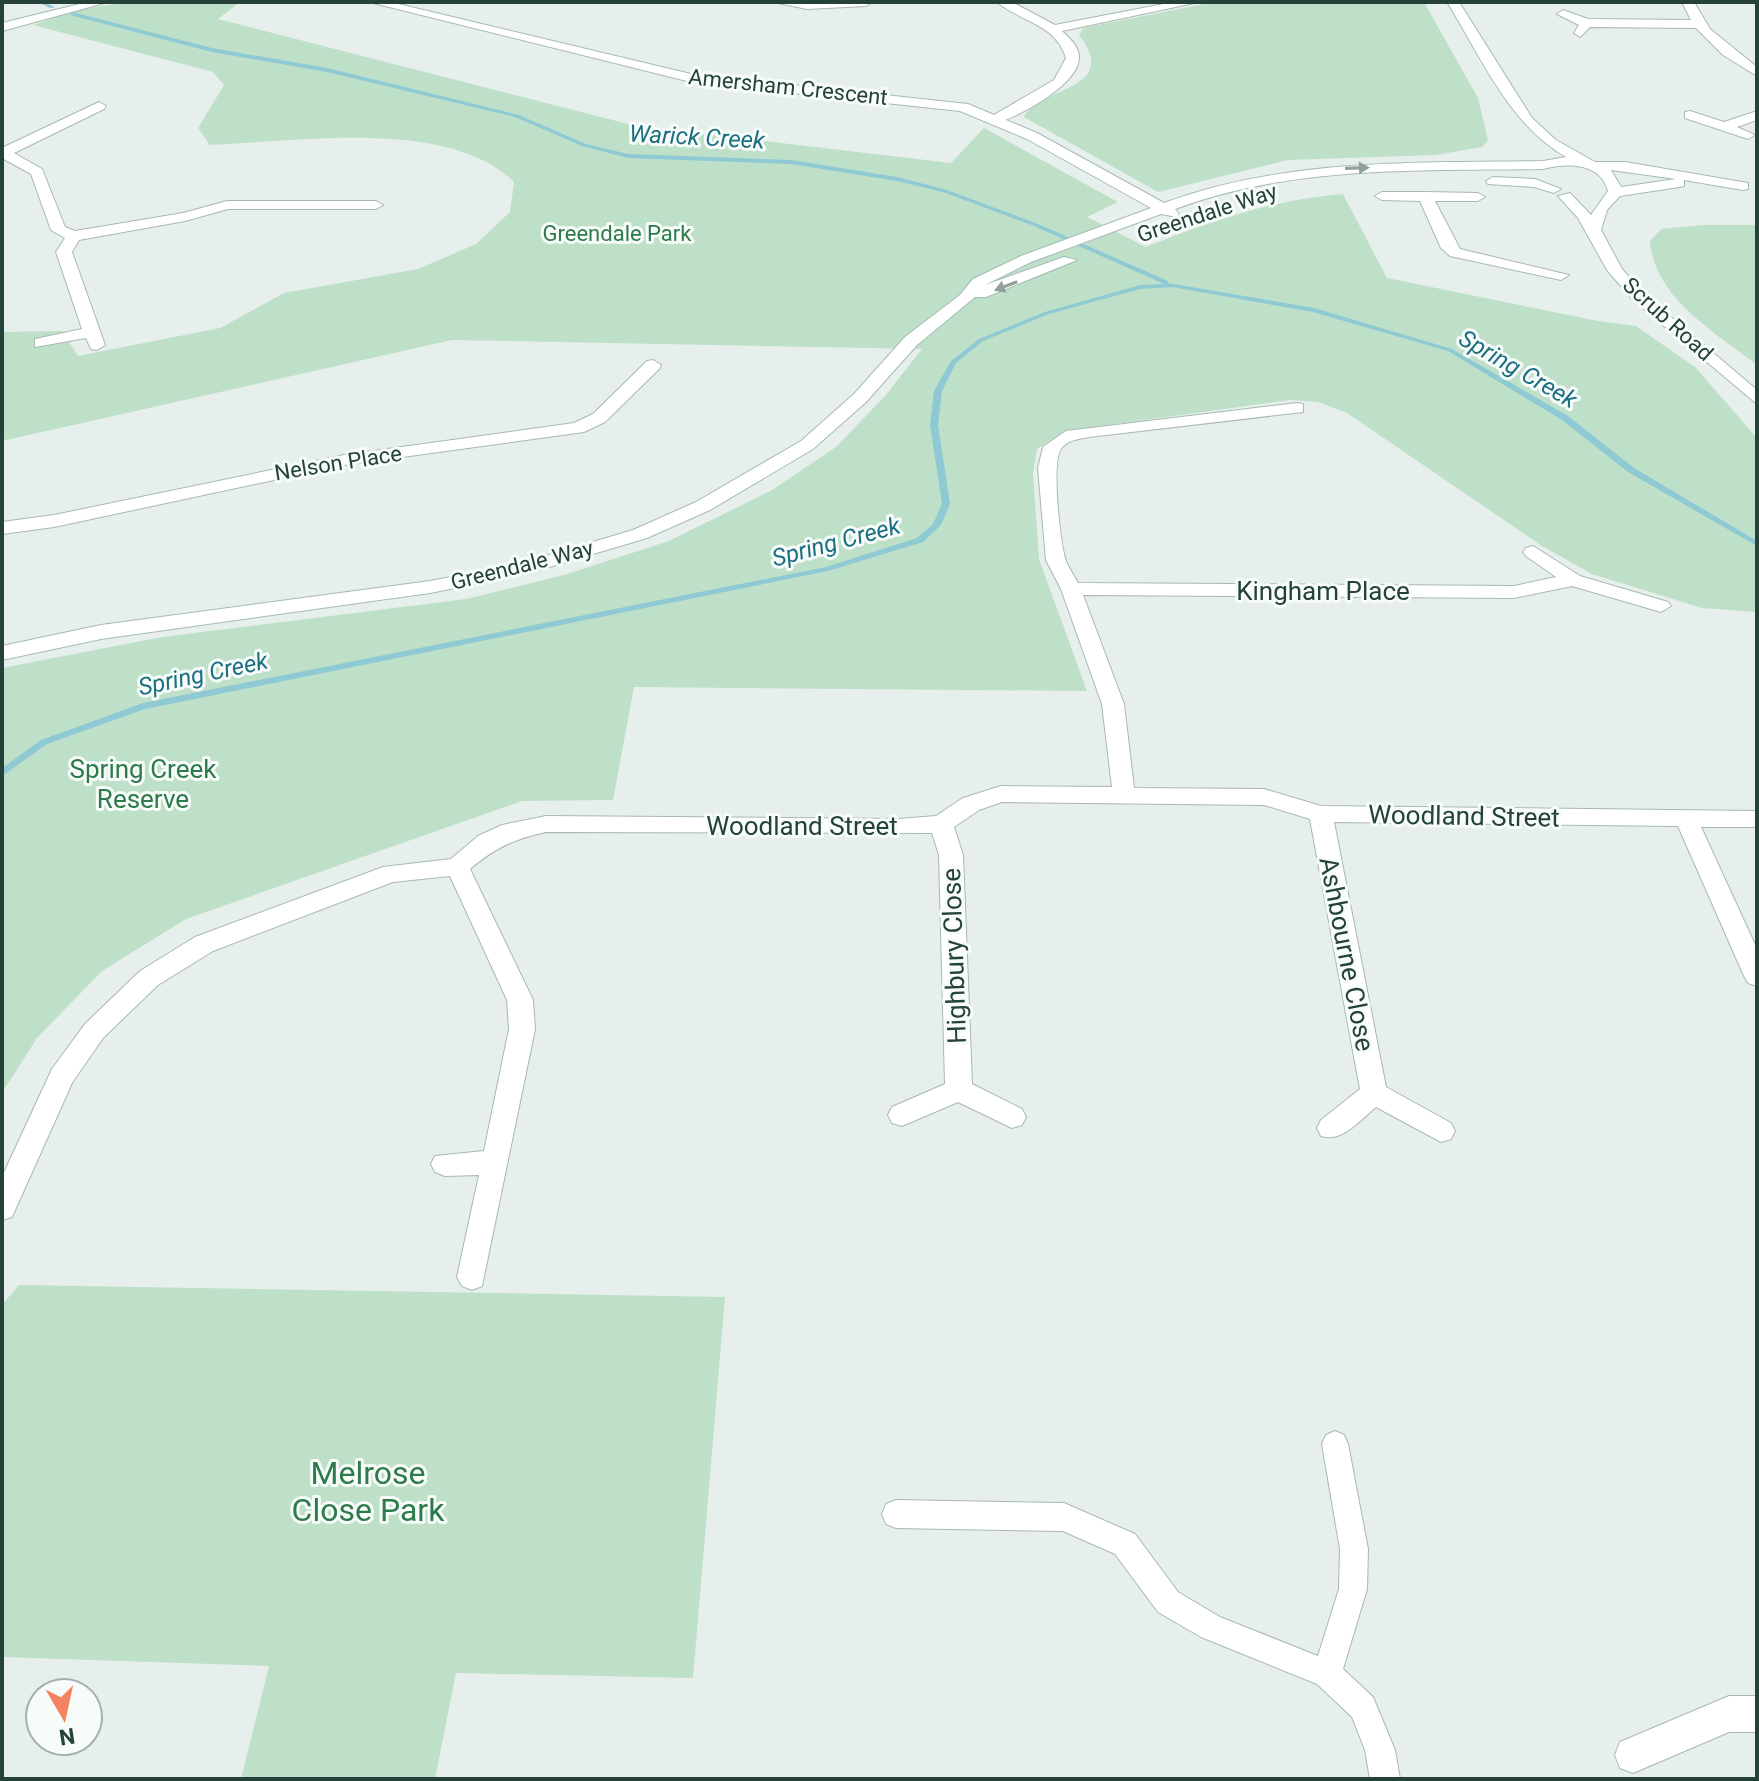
<svg xmlns="http://www.w3.org/2000/svg" width="1759" height="1781" font-family="Roboto,sans-serif">
<style>
.green{fill:#bfe0c8}
.lines{fill:none;stroke-linecap:round;stroke-linejoin:round}
.stream{fill:#8ec9d4;fill-rule:evenodd}
.lane-casing{stroke:#a8b8b2;stroke-width:2}
.street-casing{stroke:#a8b8b2;stroke-width:2}
.secondary-casing{stroke:#a4bbb3;stroke-width:2}
.lane{fill:#fff;fill-rule:evenodd}
.street{fill:#fff;fill-rule:evenodd}
.secondary{fill:#fff;fill-rule:evenodd}
.oneway{fill:#92a09c}
.labels{text-anchor:middle;dominant-baseline:central;stroke-width:6;stroke-linejoin:round;paint-order:stroke}
.far-street-label{font-size:22px;fill:#24423a;stroke:#f7fbf9}
.far-park-label{font-size:22px;fill:#2d7a4b;stroke:#f7fbf9}
.far-water-label{font-size:24px;font-style:italic;fill:#1c6f80;stroke:#f7fbf9}
.street-label{font-size:26px;fill:#24423a;stroke:#f7fbf9}
.park-label{font-size:26px;fill:#2d7a4b;stroke:#f7fbf9}
.near-park-label{font-size:32px;fill:#2d7a4b;stroke:#f7fbf9}
</style>
<rect width="100%" height="100%" fill="#e6efeb"/>
<g class="green">
<path d="M129,2H240L218,19L636,126L951,163L984,128L1118,202L1087,217L1146,247C1211,220 1273,200 1343,194L1387,278L1598,321L1636,326L1695,367L1757,438V612L1702,608L1592,574L1542,546L1347,413L1318,402L1290,400L1065,431L1037,449L1033,473L1039,559L1087,691L634,687L613,800L522,801L186,919L102,971L37,1038L2,1093V668L162,637L466,599L564,575L669,541L772,490L836,447L885,396L922,349L452,340L2,441V332L62,331L78,356L220,328L284,293L418,269L476,244L510,212L514,182C448,117 297,142 210,145L198,128L224,85L213,72L33,25L76,10Z"/>
<path d="M1214,2H1424L1478,98L1488,140L1482,147L1436,155L1288,160L1158,192L1024,117C1039,86 1122,91 1079,35L1083,28Z"/>
<path d="M1703,225H1757V365C1716,333 1654,298 1650,241L1661,229Z"/>
<path d="M19,1285L725,1297L693,1678L456,1673L435,1779H241L269,1666L2,1657V1305Z"/>
</g>
<g class="lines">
<g class="stream">
<path d="M38,2H44L55,7L50,8Z"/>
<path d="M72,12L212,48L327,68L519,115L586,144L628,154L791,160L897,177L947,190L1038,224L1168,281V283L1314,308L1452,349L1568,416L1634,468L1757,541V546L1628,472L1562,420L1448,351L1313,312L1172,287L1140,289L1049,314L983,341L956,363L942,391L938,425L950,504L941,525L923,542L828,571L145,709L47,744L2,776V768L41,740L143,703L826,567L917,538L933,524L942,504L930,425L934,391L951,361L979,339L1045,312L1140,285L1164,284L1034,226L943,192L897,181L791,164L628,158L582,146L515,117L327,72L212,52L70,15Z"/>
</g>
<defs>
<path id="lane" d="M1335,1431L1344,1435L1348,1444L1368,1549L1367,1589L1343,1669L1373,1697L1395,1750L1400,1779H1370L1365,1750L1352,1717L1317,1684L1201,1637L1158,1612L1115,1554L1063,1531L896,1528L886,1524L882,1514L886,1504L896,1500L1064,1503L1135,1534L1178,1592L1220,1617L1318,1656L1339,1589L1340,1549L1322,1444L1326,1435Z"/>
<g id="street">
<path d="M773,2H872L866,6L807,9Z"/>
<path d="M997,2H1012L1055,25L1174,2H1199L1062,31C1069,38 1079,46 1079,57C1080,84 1019,116 997,123L992,122V116L1054,80L1066,58C1056,24 1021,22 997,2Z"/>
<path d="M1682,2H1694L1710,29L1757,67V76L1723,55L1696,28L1590,27L1580,37L1574,33L1579,25L1557,14L1563,10L1588,19L1691,20Z"/>
<path d="M99,102L106,106L104,109L14,153L42,169L65,227L75,231L183,213L227,201H376L383,205L376,209H228L185,221L79,240L72,252L105,345L97,350L91,349L86,338L35,347V339L82,329L56,252L65,238L51,230L31,174L2,158V148Z"/>
<path d="M1690,111L1724,122L1757,111V120L1737,127L1755,135L1748,139L1685,118V112Z"/>
<path d="M1425,192L1478,193L1485,197L1478,201H1435L1460,249L1569,275L1561,280L1450,256L1441,248L1420,201L1382,200L1375,196L1382,192Z"/>
<path d="M653,360L661,365L659,369L605,422L584,432L344,465L54,527L2,534V522L54,515L344,455L574,423L593,414L647,361Z"/>
<path d="M1297,403L1303,404V412L1089,437C1079,439 1067,440 1061,449C1051,463 1060,543 1066,561C1069,568 1074,576 1078,583L1514,586L1556,577L1526,556L1523,552L1526,548L1533,546L1580,576L1668,602L1671,606L1661,612L1572,586L1514,598L1083,595L1124,704L1134,788L1264,789L1321,806L1757,811V827H1701L1757,949V986L1748,983L1744,976L1678,826L1334,822L1386,1087L1451,1123L1455,1131L1451,1139L1441,1142L1376,1107C1360,1120 1342,1143 1321,1136L1317,1128L1321,1120L1360,1089L1310,819L1264,805L1002,802L979,810L954,827L963,855L972,1084L1022,1109L1026,1117L1022,1125L1012,1128L958,1102L902,1126L892,1123L888,1115L892,1107L945,1084L939,855L932,833L546,832C514,839 495,848 470,869L533,1000L535,1029L482,1286L472,1290L462,1286L457,1277L479,1175L445,1176L435,1172L431,1164L435,1156L484,1151L509,1029L507,1000L450,876L393,882L213,951L158,985L103,1038L72,1083L12,1217L2,1220V1177L52,1069L85,1024L140,971L195,937L383,867L451,859L478,836L502,825L546,816L899,819L936,816L963,798L1001,786L1112,787L1102,704L1061,589L1046,560L1038,468L1043,447L1066,431Z"/>
<path d="M1729,1696H1757V1732H1729L1633,1773L1620,1768L1615,1755L1620,1742Z"/>
</g>
<g id="secondary">
<path d="M88,2H108L2,31V23Z"/>
<path d="M369,2H390L691,74L968,104L1037,133L1164,203C1286,158 1414,163 1543,161L1566,157C1509,125 1481,56 1447,2H1459L1532,118L1556,140L1595,162H1625L1748,183V189L1743,190L1684,180V186L1679,187L1620,196L1607,210L1601,230L1622,269L1644,294L1757,390V404L1633,300L1607,270L1578,218L1558,196L1570,193L1591,215L1608,191C1600,162 1567,163 1543,169C1418,171 1293,165 1175,209L1179,214L1177,217L1161,214L1031,262L985,285L1064,257L1077,260L986,297H975L917,345L866,402L813,449L710,510L647,538L529,573L430,593L101,639L2,660V646L101,625L430,581L519,564L633,530L696,502L801,441L854,394L905,337L960,295L973,279L1021,256L1151,208L1027,139L960,111L691,82ZM1611,170L1676,179L1621,187Z"/>
<path d="M1493,177L1535,179L1561,189L1554,193L1534,187L1488,184L1486,181Z"/>
</g>
</defs>
<use href="#lane" class="lane-casing"/>
<use href="#street" class="street-casing"/>
<use href="#secondary" class="secondary-casing"/>
<use href="#lane" class="lane"/>
<use href="#street" class="street"/>
<use href="#secondary" class="secondary"/>
</g>
<defs><path id="oneway-solid" d="M-6-.8H1V-3.2L6.5 0L1 3.2V.8H-6Z" transform="scale(2)"/></defs>
<g class="oneway">
<use href="#oneway-solid" transform="translate(1357 168) rotate(-2)"/>
<use href="#oneway-solid" transform="translate(1006 286) rotate(159)"/>
</g>
<g class="labels">
<g class="far-street-label">
<text transform="translate(788 87) rotate(6)">Amersham Crescent</text>
<text transform="translate(1207 213) rotate(-18)">Greendale Way</text>
<text transform="translate(1668 319) rotate(42)">Scrub Road</text>
<text transform="translate(338 463) rotate(-9)">Nelson Place</text>
<text transform="translate(522 565) rotate(-14)">Greendale Way</text>
</g>
<g class="far-park-label">
<text x="617" y="233">Greendale Park</text>
</g>
<g class="far-water-label">
<text transform="translate(697 137) rotate(3)">Warick Creek</text>
<text transform="translate(1518 369) rotate(30)">Spring Creek</text>
<text transform="translate(836 542) rotate(-15)">Spring Creek</text>
<text transform="translate(203 674) rotate(-12)">Spring Creek</text>
</g>
<g class="street-label">
<text x="1323" y="591">Kingham Place</text>
<text transform="translate(1464 816) rotate(1)">Woodland Street</text>
<text x="802" y="826">Woodland Street</text>
<text transform="translate(1347 954) rotate(79)">Ashbourne Close</text>
<text transform="translate(954 956) rotate(-92)">Highbury Close</text>
</g>
<g class="park-label">
<text x="143" y="769">Spring Creek<tspan x="143" dy="30">Reserve</tspan></text>
</g>
<g class="near-park-label">
<text x="368" y="1473">Melrose<tspan x="368" dy="37">Close Park</tspan></text>
</g>
</g>
<rect width="1759" height="1781" fill="none" stroke="#24423a" stroke-width="8"/>
<g transform="translate(64 1717) rotate(171)"><circle r="38" fill="#f7fbf9" stroke="#a3b1ad" stroke-width="2"/>
<path d="M0-6L14 30L0 20L-14 30Z" fill="#f4845f"/>
<text y="-12" font-size="22" font-weight="bold" text-anchor="middle" fill="#24423a">N</text>
</g>
</svg>
